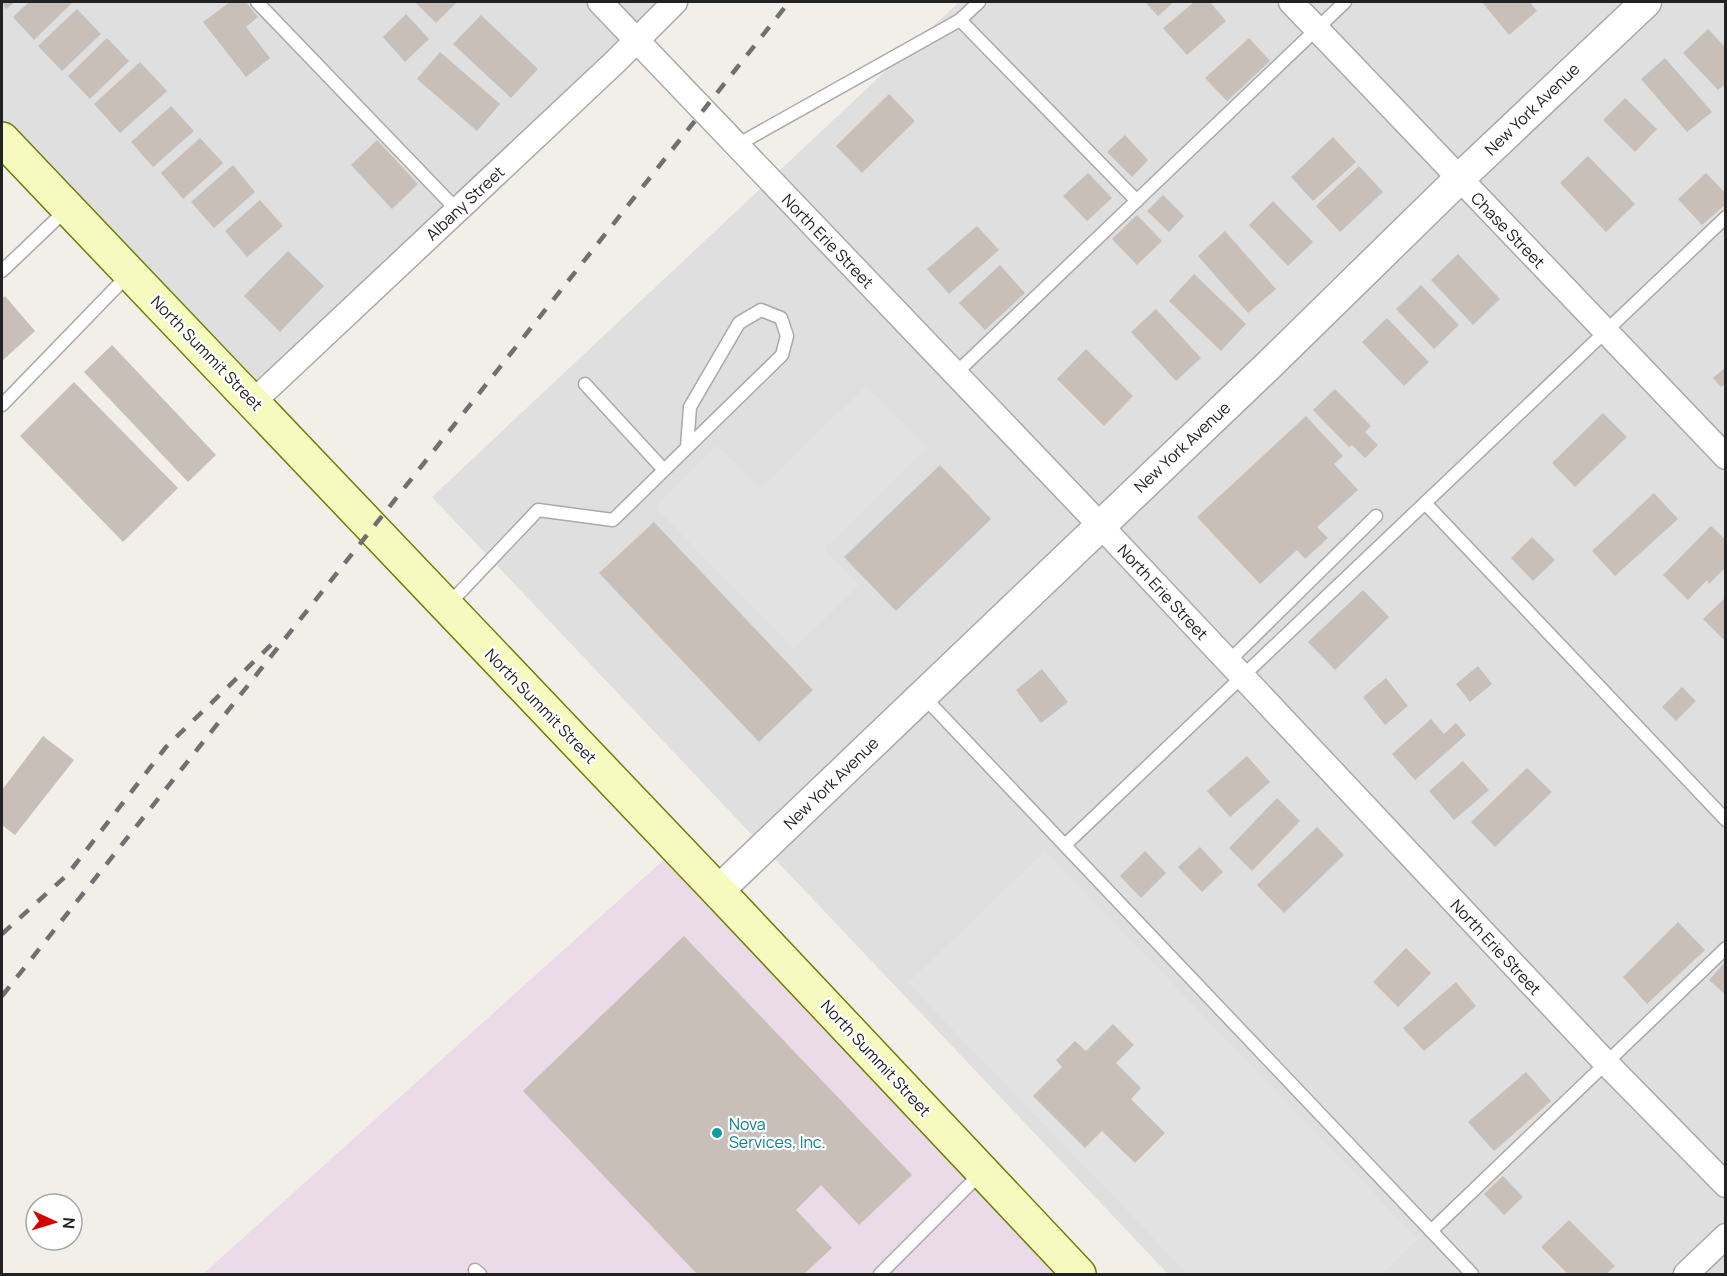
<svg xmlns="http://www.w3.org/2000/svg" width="1727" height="1276" font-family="Manrope,sans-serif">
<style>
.residential{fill:#e0dfdf}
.industrial{fill:#ebdbe8}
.parking{fill:#e2e2e2}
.building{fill:#c7bfb8}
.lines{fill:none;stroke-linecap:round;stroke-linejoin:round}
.service-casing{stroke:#a9a9a9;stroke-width:15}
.minor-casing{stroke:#a9a9a9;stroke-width:27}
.tertiary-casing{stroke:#a9a9a9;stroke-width:33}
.secondary-casing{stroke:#707d05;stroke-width:36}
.service{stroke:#fff;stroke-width:12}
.minor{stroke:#fff;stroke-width:24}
.tertiary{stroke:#fff;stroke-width:30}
.secondary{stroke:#f7fabf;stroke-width:33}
.rail{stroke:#707070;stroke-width:4.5;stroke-dasharray:12 12;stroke-linecap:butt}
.culture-dot{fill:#0f9aa8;stroke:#fff;stroke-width:2}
.labels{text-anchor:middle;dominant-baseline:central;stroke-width:4.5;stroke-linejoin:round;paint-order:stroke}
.street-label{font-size:16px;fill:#222;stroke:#fff}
.culture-label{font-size:16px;fill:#0d838f;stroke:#fff;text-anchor:start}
</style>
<rect width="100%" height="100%" fill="#f2efe9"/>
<g class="residential">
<path d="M2,2H675L253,402L2,139Z"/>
<path d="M959,2H1725V1274H1168L432,497Z"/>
</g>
<path class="industrial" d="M668,856L1063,1274H203Z"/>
<g class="parking">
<path d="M866,386L927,448L824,549L859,585L794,649L655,507L717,445L760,489Z"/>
<path d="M1045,851L1418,1239L1382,1274H1188L908,983Z"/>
</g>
<g class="building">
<path d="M2,2H15L6,9Z"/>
<path d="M29,2H73L34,40L13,17Z"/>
<path d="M230,2H246L258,17L246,27L270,58L246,77L203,22Z"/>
<path d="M415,2H457L436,23Z"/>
<path d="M1145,2H1174L1158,16Z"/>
<path d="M1194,2H1210L1226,21L1187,55L1163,28Z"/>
<path d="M1482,2H1530L1537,11L1509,35Z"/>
<path d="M77,9L101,34L62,71L38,46Z"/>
<path d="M406,14L429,39L405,62L383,37Z"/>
<path d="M481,15L538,69L511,98L453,44Z"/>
<path d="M1708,29L1726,48V83L1718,90L1683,53Z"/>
<path d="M107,38L129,61L90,99L68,76Z"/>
<path d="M1249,38L1270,61L1227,101L1205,78Z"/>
<path d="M440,52L500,104L477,131L417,79Z"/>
<path d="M1665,58L1712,112L1687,132L1641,79Z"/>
<path d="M140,62L167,91L120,133L94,104Z"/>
<path d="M889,94L915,121L862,173L836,146Z"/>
<path d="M1625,98L1657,129L1635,152L1603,120Z"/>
<path d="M171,106L194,131L153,167L131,142Z"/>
<path d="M1125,135L1148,160L1132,177L1107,152Z"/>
<path d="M1333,137L1356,162L1313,201L1291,177Z"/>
<path d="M200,138L223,163L183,199L161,173Z"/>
<path d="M377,140L418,184L392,209L351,165Z"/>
<path d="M1588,156L1635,204L1606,232L1560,183Z"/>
<path d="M233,165L255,192L214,228L191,202Z"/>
<path d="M1359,166L1383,192L1340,232L1316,206Z"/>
<path d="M1088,173L1112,198L1087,221L1063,196Z"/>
<path d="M1706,173L1726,194V204L1702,225L1678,199Z"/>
<path d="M1163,195L1184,216L1169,232L1147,211Z"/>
<path d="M260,200L283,226L247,257L225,231Z"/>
<path d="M1273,201L1313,242L1288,266L1249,225Z"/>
<path d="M1137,215L1162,241L1137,265L1112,239Z"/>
<path d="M977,226L999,250L949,294L927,269Z"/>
<path d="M1225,231L1276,289L1248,313L1198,256Z"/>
<path d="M288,251L324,286L280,332L244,296Z"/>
<path d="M1458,254L1500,299L1473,325L1431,280Z"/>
<path d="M1000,265L1025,293L985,330L959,303Z"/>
<path d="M1194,274L1246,324L1221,351L1169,301Z"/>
<path d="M1421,285L1459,325L1434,349L1396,309Z"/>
<path d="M5,296L35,331L2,361V299Z"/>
<path d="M1156,309L1201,358L1176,381L1131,332Z"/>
<path d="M1387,318L1429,362L1404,386L1362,342Z"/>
<path d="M112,345L216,455L188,482L84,372Z"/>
<path d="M1086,349L1133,396L1104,426L1057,379Z"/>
<path d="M1726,367V383L1721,387L1713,378Z"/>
<path d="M74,382L178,488L123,542L20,436Z"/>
<path d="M1335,389L1371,426L1365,432L1378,445L1365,458L1352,445L1349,447L1313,410Z"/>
<path d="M1603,413L1627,437L1575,487L1552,463Z"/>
<path d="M1306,416L1343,456L1334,464L1358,490L1317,527L1328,538L1305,559L1297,550L1260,584L1197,517Z"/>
<path d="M940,465L991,519L896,611L844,557Z"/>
<path d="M1654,493L1678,519L1615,576L1592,551Z"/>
<path d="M654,522L813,690L759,742L599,573Z"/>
<path d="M1711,526L1726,540V567L1709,584L1707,580L1688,600L1663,575Z"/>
<path d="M1532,537L1555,560L1533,581L1511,558Z"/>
<path d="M1363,590L1389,617L1335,670L1308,642Z"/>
<path d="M1726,597V642L1703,619Z"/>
<path d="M1478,666L1492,684L1470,702L1456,684Z"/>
<path d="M1042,669L1068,702L1041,723L1016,690Z"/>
<path d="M1386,678L1408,706L1385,725L1363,697Z"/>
<path d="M1682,687L1696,701L1676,721L1662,707Z"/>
<path d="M1431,719L1444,734L1456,723L1466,735L1415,780L1392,754Z"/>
<path d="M43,736L74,760L15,835L2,825V790Z"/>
<path d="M1247,756L1270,782L1230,817L1207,791Z"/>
<path d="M1463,761L1489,790L1454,820L1429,791Z"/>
<path d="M1527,768L1552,792L1495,847L1471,822Z"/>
<path d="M1277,798L1300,821L1252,871L1229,848Z"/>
<path d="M1317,827L1344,855L1284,913L1257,885Z"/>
<path d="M1200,847L1223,872L1202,892L1178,867Z"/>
<path d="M1145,851L1166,873L1141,898L1120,876Z"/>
<path d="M1678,922L1705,950L1647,1004L1623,977Z"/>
<path d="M684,936L912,1175L859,1225L821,1185L796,1210L832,1248L804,1274H697L523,1091Z"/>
<path d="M1406,948L1431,973L1398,1007L1373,982Z"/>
<path d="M1726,961V995L1709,980Z"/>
<path d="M1456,982L1476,1006L1424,1051L1403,1028Z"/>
<path d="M1113,1024L1134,1045L1116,1063L1141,1088L1131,1099L1165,1133L1135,1163L1102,1131L1085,1148L1033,1096L1062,1067L1056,1060L1075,1041L1086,1051Z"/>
<path d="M1526,1072L1551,1101L1494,1151L1468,1122Z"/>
<path d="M1503,1176L1523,1197L1504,1215L1484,1194Z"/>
<path d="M1569,1220L1615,1266L1606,1274H1568L1541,1247Z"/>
</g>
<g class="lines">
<defs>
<g id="service">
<path d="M257,2L457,210"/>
<path d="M979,2L960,20L1137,201"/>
<path d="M737,145L960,20"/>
<path d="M2,271L66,210"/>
<path d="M955,374L1345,2"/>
<path d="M585,384L664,470"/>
<path d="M2,405L129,274"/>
<path d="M1425,503L1726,820"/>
<path d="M448,605L538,510L613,520L782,355L787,336L781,318L761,310L739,323L690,407L687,447"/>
<path d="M1228,662L1376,516"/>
<path d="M923,696L1472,1274"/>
<path d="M1065,845L1726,217"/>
<path d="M1431,1231L1726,948"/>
<path d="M475,1270L480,1274"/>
<path d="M880,1274L982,1172"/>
</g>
<g id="minor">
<path d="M600,2L1100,525L1606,1063L1726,1185"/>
<path d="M1291,2L1726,457"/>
<path d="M253,402L615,62L675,2"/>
<path d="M1686,1274L1726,1236"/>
</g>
<path id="tertiary" d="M718,891L1270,364L1460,178L1646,2"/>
<path id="secondary" d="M2,139L718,891L1079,1274"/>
</defs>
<use href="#service" class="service-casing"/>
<use href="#minor" class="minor-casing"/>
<use href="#tertiary" class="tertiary-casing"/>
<use href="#secondary" class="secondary-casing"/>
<use href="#service" class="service"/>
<use href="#minor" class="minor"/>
<use href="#tertiary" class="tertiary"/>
<use href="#secondary" class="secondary"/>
<g class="rail">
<path d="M2,934L67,875L166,747L272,644"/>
<path d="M2,996L789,2"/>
</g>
</g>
<circle class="culture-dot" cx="717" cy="1133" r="6"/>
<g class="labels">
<g class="street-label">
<text transform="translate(1532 109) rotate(-44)">New York Avenue</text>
<text transform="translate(465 203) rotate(-43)">Albany Street</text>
<text transform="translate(1508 230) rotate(46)">Chase Street</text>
<text transform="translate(828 241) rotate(46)">North Erie Street</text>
<text transform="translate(207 353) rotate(46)">North Summit Street</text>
<text transform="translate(1182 447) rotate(-43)">New York Avenue</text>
<text transform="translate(1163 592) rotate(47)">North Erie Street</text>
<text transform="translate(541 706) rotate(46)">North Summit Street</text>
<text transform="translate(831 783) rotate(-44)">New York Avenue</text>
<text transform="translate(1496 947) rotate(47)">North Erie Street</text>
<text transform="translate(876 1058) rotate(47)">North Summit Street</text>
</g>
<g class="culture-label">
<text x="729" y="1124">Nova<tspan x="729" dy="18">Services, Inc.</tspan></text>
</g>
</g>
<rect width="1727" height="1276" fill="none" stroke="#222222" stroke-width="6"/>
<g transform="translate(54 1222) rotate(94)"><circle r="28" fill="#ffffff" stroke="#a7a7a7" stroke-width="1.5"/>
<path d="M0-4.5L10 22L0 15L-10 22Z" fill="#d40000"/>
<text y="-9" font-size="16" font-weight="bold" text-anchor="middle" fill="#222222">N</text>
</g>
</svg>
